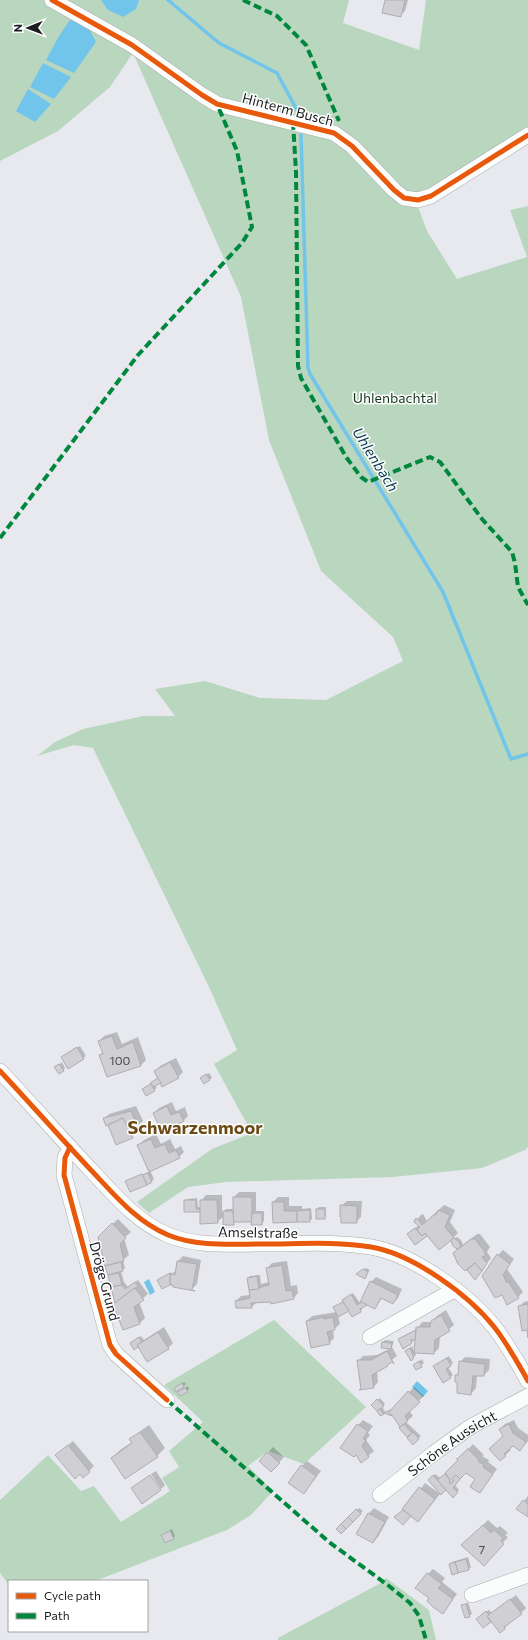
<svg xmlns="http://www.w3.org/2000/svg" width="528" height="1640" font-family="Commissioner,sans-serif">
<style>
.green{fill:#b9d6bf}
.water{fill:#71c5ea}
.shadow{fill:#0003}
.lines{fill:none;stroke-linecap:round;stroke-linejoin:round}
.stream{stroke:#71c5ea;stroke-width:3.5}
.building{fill:#d0d0d4;stroke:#aeaeb2}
.minor-casing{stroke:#a9abaf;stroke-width:16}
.minor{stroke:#fbfcfc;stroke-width:15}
.quiet{stroke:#00873e;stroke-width:4;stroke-dasharray:8 4;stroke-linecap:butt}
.cycleway-casing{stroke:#fff;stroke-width:8}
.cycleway{stroke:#e8590c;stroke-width:5}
.labels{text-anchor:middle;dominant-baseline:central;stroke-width:3;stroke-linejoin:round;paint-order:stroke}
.number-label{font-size:12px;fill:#4a4b4e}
.street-label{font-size:14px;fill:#1a1c1f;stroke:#fff}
.park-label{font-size:14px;fill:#13351a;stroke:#fff}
.water-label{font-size:15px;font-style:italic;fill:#093c51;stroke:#fff}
.district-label{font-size:18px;font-weight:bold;fill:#6b4a15;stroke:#fff}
</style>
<rect width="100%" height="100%" fill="#e7e9ee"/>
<g class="green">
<path d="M0,0H349L343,23L419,50L426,0H528V130L417,204L427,231L457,279L527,257L510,210L528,206V1147L525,1150L482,1168L392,1177L226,1182L188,1187L149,1213L137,1202L212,1149L252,1133L214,1064L237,1050L209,987L93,748L74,745L37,756L55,742L83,729L143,716H175L155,689L205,681L260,698L326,700L403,661L393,637L321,571L269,440L241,297L133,53L110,87L58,131L0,161Z"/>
<path d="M274,1320L366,1407L304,1464L268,1451L248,1466L273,1491L251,1515L227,1530L95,1581H9V1585L0,1573V1500L48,1455L81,1491L94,1486L121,1522L170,1491L162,1478L179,1467L169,1451L203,1422L164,1385Z"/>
<path d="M386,1578L429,1610L436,1640H278V1638L379,1584Z"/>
</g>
<g class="water">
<path d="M101,0H139L136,9L123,17L108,10Z"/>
<path d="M70,20L86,23L96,42L74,73L46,60L59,36Z"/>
<path d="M43,63L71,77L54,99L30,87Z"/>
<path d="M28,89L51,104L35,122L16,111Z"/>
<path d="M149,1279L155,1292L150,1295L144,1282Z"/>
<path d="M417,1381L428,1391L423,1397L412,1387Z"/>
</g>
<g class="shadow">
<path d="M386,0H408L405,11L400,16Z"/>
<path d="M117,1032L122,1044L138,1037L146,1060L141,1065L107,1076L100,1055L103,1052L99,1041L104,1036Z"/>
<path d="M80,1046L86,1056L83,1058L64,1055Z"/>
<path d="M176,1058L183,1072L178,1077L161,1082L155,1085L157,1088L154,1090L143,1089L159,1078L155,1071L160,1066Z"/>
<path d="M62,1062L65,1068L63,1071L56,1067Z"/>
<path d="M209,1073L212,1077L210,1080L204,1076Z"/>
<path d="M172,1102L176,1111L185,1107L188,1116L183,1121L154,1113L159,1108Z"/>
<path d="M136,1106L143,1121L135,1128L137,1132L132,1137L108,1124L104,1119L109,1114Z"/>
<path d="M156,1134L161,1144L170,1139L175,1149L181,1146L184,1152L179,1157L150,1170L154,1179L152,1181L127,1182L150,1171L139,1145L144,1140Z"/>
<path d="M239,1192H256V1211H264V1221L261,1224L252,1221H236L233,1224L224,1216L217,1222L201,1209L185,1211V1201L187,1199L197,1198L198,1207H201V1201L206,1195H222V1213L226,1209H234V1197Z"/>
<path d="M278,1197H289V1206H302V1209L311,1208L312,1219L309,1221L274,1222L273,1202Z"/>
<path d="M347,1201H362L361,1217L356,1222L341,1206Z"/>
<path d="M444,1205L455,1210L450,1222L458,1233L453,1238V1239L457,1237L461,1240L463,1245L477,1234H480L490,1247L487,1252L491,1258L475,1279L454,1253L458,1249L454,1246L451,1239L428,1234L416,1244L410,1232L419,1225L416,1220L421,1215L423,1214L427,1221Z"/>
<path d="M319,1207H326V1216L324,1218L317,1209Z"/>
<path d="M118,1219L131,1232L124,1238L129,1255L123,1260L125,1268L121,1271L124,1282L128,1287L138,1280L148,1294L139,1302L145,1318L140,1323L116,1303L99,1237Z"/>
<path d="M503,1250L514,1259L507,1269L523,1292L518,1297L507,1304L498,1255Z"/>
<path d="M183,1256L201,1260L197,1284L192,1289L159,1280L172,1272V1274L176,1270L178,1261Z"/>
<path d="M287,1261L291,1286L297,1285L298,1293L293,1299L257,1302L252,1307L245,1308L244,1306L236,1301L241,1296L250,1295L248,1278L250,1276L260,1275L261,1284L269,1282L267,1268L272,1263Z"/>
<path d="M366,1268L370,1270L365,1277L359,1272Z"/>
<path d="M376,1277L402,1289L398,1298L393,1303L382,1298L375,1308L367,1304L362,1307L363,1308L360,1311L349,1310L338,1316L340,1324L333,1330L334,1338L329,1343L307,1321L312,1316L337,1312L334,1308L353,1293L360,1303L362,1302L371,1282Z"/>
<path d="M528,1301V1332L519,1307L524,1302Z"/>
<path d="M446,1310L454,1325L440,1336L439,1348L434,1353L416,1338L410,1344L402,1337L417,1329L422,1322H431L437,1316Z"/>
<path d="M164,1327L173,1343L168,1348L138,1346L134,1348L131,1343L141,1336L144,1340Z"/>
<path d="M385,1340L394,1341L392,1347L397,1356L377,1371L378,1382L373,1388L358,1361L363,1356L377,1355L391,1348L383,1342Z"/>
<path d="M412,1346L416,1355L411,1359L406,1351Z"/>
<path d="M449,1356L453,1363L448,1367L453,1375L443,1381L434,1366Z"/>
<path d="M465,1357L490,1359L489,1370L484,1375H477L476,1388L471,1394L458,1381L456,1375L459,1373L460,1362Z"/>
<path d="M422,1359L424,1363L416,1369L414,1365Z"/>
<path d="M184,1382L186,1384L184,1386L175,1388Z"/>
<path d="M188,1386L189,1389L187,1391L179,1392Z"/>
<path d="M414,1387L424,1396L409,1410L413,1416L406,1422L421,1436L413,1443L400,1428L401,1427L394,1417L387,1412L390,1409L392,1410Z"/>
<path d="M380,1398L385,1404L382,1407L386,1412L385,1411L380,1415L372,1405Z"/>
<path d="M363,1420L373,1426L368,1433L370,1435L366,1440L374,1451L362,1461L356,1453L358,1425Z"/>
<path d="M514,1420L518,1428L528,1435V1441L520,1450L513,1445L509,1448L511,1450L500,1460L504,1436L500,1429L505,1424Z"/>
<path d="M149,1425L165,1448L157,1456L112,1458L120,1450L132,1442L131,1439L139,1432Z"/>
<path d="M73,1441L94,1466L89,1471L62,1450Z"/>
<path d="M473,1444L484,1455L482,1456L489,1460L488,1462L497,1469L480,1492L476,1479L466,1472L455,1485L459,1490L453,1496L446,1489L429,1480L435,1474L440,1478L447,1473Z"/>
<path d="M273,1447L284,1457L276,1466L260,1461Z"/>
<path d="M307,1461L321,1471L304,1493L302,1466Z"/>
<path d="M156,1471L165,1485L161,1489L151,1474Z"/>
<path d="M425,1483L440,1494L423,1515L418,1520L411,1515H398L405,1510Z"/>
<path d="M528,1496V1514L518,1509Z"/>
<path d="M359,1508L363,1511L341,1533L337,1529Z"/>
<path d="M374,1508L389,1517L378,1537L373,1542L358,1533L369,1513Z"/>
<path d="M488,1520L497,1528L500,1526L508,1533L505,1535L508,1537L489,1559L463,1545Z"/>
<path d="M172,1529L175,1536L173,1538L162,1535Z"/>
<path d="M468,1557L471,1567L469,1569L450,1564L452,1562Z"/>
<path d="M433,1569L445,1578L442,1582L457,1594L443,1612L430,1598L428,1574Z"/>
<path d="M516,1595L526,1608L521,1613L500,1632L491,1620L483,1627L479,1617L489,1610L492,1613Z"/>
<path d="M468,1602L472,1614L469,1616L462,1606Z"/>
</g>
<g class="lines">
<g class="stream">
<path d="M168,0L219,43L277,73L299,114"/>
<path d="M301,135L308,368L310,374L443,592L511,759L528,754"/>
</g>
</g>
<g class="building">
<path d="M385,0H405L401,17L382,13Z"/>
<path d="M112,1036L117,1049L133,1042L141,1066L107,1077L99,1055L103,1054L98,1041Z"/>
<path d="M77,1047L84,1059L68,1069L61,1057Z"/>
<path d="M170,1062L179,1078L162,1087L154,1071Z"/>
<path d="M59,1064L64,1071L59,1074L54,1067Z"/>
<path d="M206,1074L210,1080L204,1084L200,1078Z"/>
<path d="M158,1078L161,1083L153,1087L150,1083Z"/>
<path d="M151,1084L155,1091L146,1096L142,1089Z"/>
<path d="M167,1106L171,1115L179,1112L184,1121L162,1132L153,1113Z"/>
<path d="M131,1111L138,1127L130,1131L123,1118L106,1126L103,1118Z"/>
<path d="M123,1118L133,1138L116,1145L108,1125Z"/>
<path d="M151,1139L155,1148L165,1144L169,1153L176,1150L180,1158L149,1172L137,1145Z"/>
<path d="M148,1173L152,1182L147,1185L142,1175Z"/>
<path d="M142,1174L147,1185L130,1192L125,1181Z"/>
<rect x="233" y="1197" width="19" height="25"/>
<path d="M184,1200H196V1209H200V1212H184Z"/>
<path d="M200,1200H217L218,1223L200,1224Z"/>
<path d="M272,1202H284V1211H297V1222L273,1223Z"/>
<path d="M340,1205L357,1206V1223H341V1217H340Z"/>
<rect x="316" y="1209" width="9" height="10"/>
<path d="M310,1210V1222H297V1211Z"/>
<path d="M438,1210L450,1215L445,1227L454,1238L439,1250L425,1233L422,1236L417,1230L420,1227L414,1222L415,1219H418L422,1225L435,1214L436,1215Z"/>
<path d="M223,1211H233L234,1225H223Z"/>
<path d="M252,1213H262V1225H251Z"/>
<path d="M112,1223L126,1238L120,1244L124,1261L105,1266L98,1237Z"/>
<path d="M415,1228L422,1236L425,1233L427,1236L415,1245L407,1234Z"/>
<path d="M454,1238L459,1242L461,1247L457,1249L453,1246L451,1241Z"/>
<path d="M471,1239H475L485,1252V1256L482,1257L487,1263L482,1271L475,1263L465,1271L458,1264L453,1253Z"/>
<path d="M497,1254L510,1264L503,1275L507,1283L511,1280L509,1283L519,1298L507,1305L502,1295L495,1298L482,1276Z"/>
<path d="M177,1261L197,1264L192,1290L195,1291L173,1287V1285H170V1274L175,1275Z"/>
<path d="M121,1262L123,1271L108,1275L105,1266Z"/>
<path d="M475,1263L482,1271L475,1280L467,1270Z"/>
<path d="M282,1265L286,1291L292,1290L294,1299L271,1304V1302L251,1303L252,1308H236L235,1301L250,1298L249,1290L269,1285L266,1268Z"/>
<path d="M363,1269L368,1272L365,1279L356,1274Z"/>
<path d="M119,1273L122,1285L111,1287L108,1275Z"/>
<path d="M170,1273V1285L162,1289L157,1280Z"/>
<path d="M257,1276L259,1289L249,1290L247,1278Z"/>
<path d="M370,1281L398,1295L393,1304L381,1298L375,1309L360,1302Z"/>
<path d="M135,1282L138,1286L115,1303L111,1287L122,1285L125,1289Z"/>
<path d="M135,1288L144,1300L134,1307L140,1324L123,1330L113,1304Z"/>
<path d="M351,1294L357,1305L362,1302L367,1305L360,1309L361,1312L352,1317L342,1300Z"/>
<path d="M343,1302L349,1311L338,1317L333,1307Z"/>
<path d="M528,1304V1338L527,1330L522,1331L518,1306Z"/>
<path d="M441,1315L450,1331L435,1340L434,1354L414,1353L416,1327H430L431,1321Z"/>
<path d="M324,1317V1319L333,1317L335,1330L327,1332L330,1344L311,1348L306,1321Z"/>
<path d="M416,1330L415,1340H410L412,1342L411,1344L403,1349L398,1339Z"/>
<path d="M158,1332L169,1349L147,1362L137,1345Z"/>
<path d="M139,1337L142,1342L137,1345L138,1347L134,1350L130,1343Z"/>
<path d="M382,1342L392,1343L391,1349L381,1348Z"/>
<path d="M410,1348L414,1358L411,1361L405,1351Z"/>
<path d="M387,1351L394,1364L392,1362L387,1365L388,1366L372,1375L374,1388L359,1390L361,1389L357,1360H371Z"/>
<path d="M447,1358L451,1366L446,1369L451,1378L443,1383L433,1366Z"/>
<path d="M419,1361L422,1367L416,1370L413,1365Z"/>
<path d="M459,1361L485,1364L484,1376H473L471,1395L457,1393V1382H455V1375H458Z"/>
<path d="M182,1383L184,1387L176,1392L174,1388Z"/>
<path d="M185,1388L188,1392L180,1396L177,1392Z"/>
<path d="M408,1391L420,1402L405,1416L408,1421L400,1427L392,1415L388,1413Z"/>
<path d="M377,1399L384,1406L377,1411L371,1405Z"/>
<path d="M379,1409L384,1414L380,1416L377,1411Z"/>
<path d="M388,1411L389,1413L392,1416L383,1413Z"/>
<path d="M357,1424L368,1431L363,1439L366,1440L362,1446L369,1457L361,1463L356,1455L354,1457L340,1448Z"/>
<path d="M404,1424L412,1433L407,1437L399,1428Z"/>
<path d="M509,1424L513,1433L526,1442L520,1451L513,1446L504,1454L506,1456L500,1461L489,1449L503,1436L499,1429Z"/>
<path d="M412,1431L419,1439L413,1445L407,1438L412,1433Z"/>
<path d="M140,1432L158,1457L125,1479L111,1458L132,1443L129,1439Z"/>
<path d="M68,1445L90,1472L83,1478L80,1474L75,1479L55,1455Z"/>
<path d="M467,1448L479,1460L478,1461L485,1466L483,1467L493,1474L480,1493L470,1487L475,1479L466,1473L460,1479L456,1475L452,1479L454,1481L450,1484L449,1482L450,1480L445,1473L458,1460L456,1458L457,1459L468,1449Z"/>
<path d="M267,1452L280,1463L271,1472L259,1461Z"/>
<path d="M301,1465L316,1476L304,1494L288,1483Z"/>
<path d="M445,1474L450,1480L449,1482L450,1484L454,1481L452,1479L456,1475L460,1479L453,1488L458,1492L453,1498L437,1480Z"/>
<path d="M150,1475L161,1490L142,1504L131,1488Z"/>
<path d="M433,1475L446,1490L441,1495L428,1480Z"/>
<path d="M419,1487L435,1499L418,1522L402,1509Z"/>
<path d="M523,1500L528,1504V1517L516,1509Z"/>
<path d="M356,1509L361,1514L353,1522L348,1517Z"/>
<path d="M403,1510L411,1516L403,1525L394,1517Z"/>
<path d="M368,1513L385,1522L373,1543L356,1534Z"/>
<path d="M348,1517L353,1522L346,1529L341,1524Z"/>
<path d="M341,1524L346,1529L341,1534L336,1529Z"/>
<path d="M483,1525L491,1533L494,1530L503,1538L501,1541L504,1544L484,1566L461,1545Z"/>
<path d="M170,1531L174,1539L165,1543L161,1535Z"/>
<path d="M466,1559L469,1570L458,1573L455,1562Z"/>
<path d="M455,1562L458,1573L452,1575L449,1564Z"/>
<path d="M427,1573L442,1584L438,1588L453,1599L443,1614L433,1607L427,1601L429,1598L415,1588Z"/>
<path d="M510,1599L522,1614L504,1627L505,1629L500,1633L487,1616Z"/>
<path d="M466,1604L470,1617L465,1618L461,1605Z"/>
<path d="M486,1611L489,1615L487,1616L491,1622L483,1628L476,1619Z"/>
</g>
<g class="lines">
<defs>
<g id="minor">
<path d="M52,0L132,45L202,95L217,104L334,133L352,146L394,190L404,198L418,200L431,196L528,135"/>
<path d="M0,1071C30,1103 59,1136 89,1168C113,1193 135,1221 168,1235C197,1247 232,1244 263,1244C298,1244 336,1241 371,1247C413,1254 469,1295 495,1328C508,1345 518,1363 528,1381"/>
<path d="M70,1147L65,1158L64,1175L110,1345L116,1354L167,1400"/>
<path d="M370,1337L454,1290"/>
<path id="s1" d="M380,1495L434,1453L470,1427L528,1396"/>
<path d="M472,1595L528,1575"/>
</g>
</defs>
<use href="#minor" class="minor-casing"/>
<use href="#minor" class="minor"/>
<g class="quiet">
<path d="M243,0L277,16L306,45L339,121"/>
<path d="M293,122L296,172L298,366L301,378L346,457L361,477L368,482L430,457L440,462L482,519L512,552L515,563L518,587L528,605"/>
<path d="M0,538L138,355L242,243L252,227L237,151L217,104"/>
<path d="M167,1400L329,1542L389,1586L410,1603L419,1616L426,1640"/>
</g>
<defs>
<g id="cycleway">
<path d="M52,0L132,45L202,95L217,104L334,133L352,146L394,190L404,198L418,200L431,196L528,135"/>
<path d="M0,1071C30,1103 59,1136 89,1168C113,1193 135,1221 168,1235C197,1247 232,1244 263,1244C298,1244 336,1241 371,1247C413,1254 469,1295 495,1328C508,1345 518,1363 528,1381"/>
<path d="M70,1147L65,1158L64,1175L110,1345L116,1354L167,1400"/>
</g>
</defs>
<use href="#cycleway" class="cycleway-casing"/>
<use href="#cycleway" class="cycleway"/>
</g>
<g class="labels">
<g class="number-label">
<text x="120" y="1060">100</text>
<text x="482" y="1549">7</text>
</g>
<g class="street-label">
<text transform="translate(288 109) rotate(15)">Hinterm Busch</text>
<text transform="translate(258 1232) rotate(1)">Amselstraße</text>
<text transform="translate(105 1281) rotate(75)">Dröge Grund</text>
<text stroke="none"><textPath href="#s1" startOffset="89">Schöne Aussicht</textPath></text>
</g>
<g class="park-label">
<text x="395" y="397">Uhlenbachtal</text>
</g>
<g class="water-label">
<text transform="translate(376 459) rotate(58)">Uhlenbach</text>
</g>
<g class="district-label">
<text x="195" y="1127">Schwarzenmoor</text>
</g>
</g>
<rect x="8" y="1580" width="140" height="52" fill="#ffffff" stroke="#a3a4a5"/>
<rect x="16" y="1593" width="20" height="6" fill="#e8590c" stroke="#a3a4a5"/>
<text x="44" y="1600" font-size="12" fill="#1a1c1f">Cycle path</text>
<rect x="16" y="1613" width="20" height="6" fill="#00873e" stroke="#a3a4a5"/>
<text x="44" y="1620" font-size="12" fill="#1a1c1f">Path</text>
<g transform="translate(28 28) rotate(269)" stroke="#ffffff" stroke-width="3" paint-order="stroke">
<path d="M0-3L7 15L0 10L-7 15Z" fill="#1a1c1f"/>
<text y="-6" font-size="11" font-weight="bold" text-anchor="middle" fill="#1a1c1f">N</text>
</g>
</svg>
